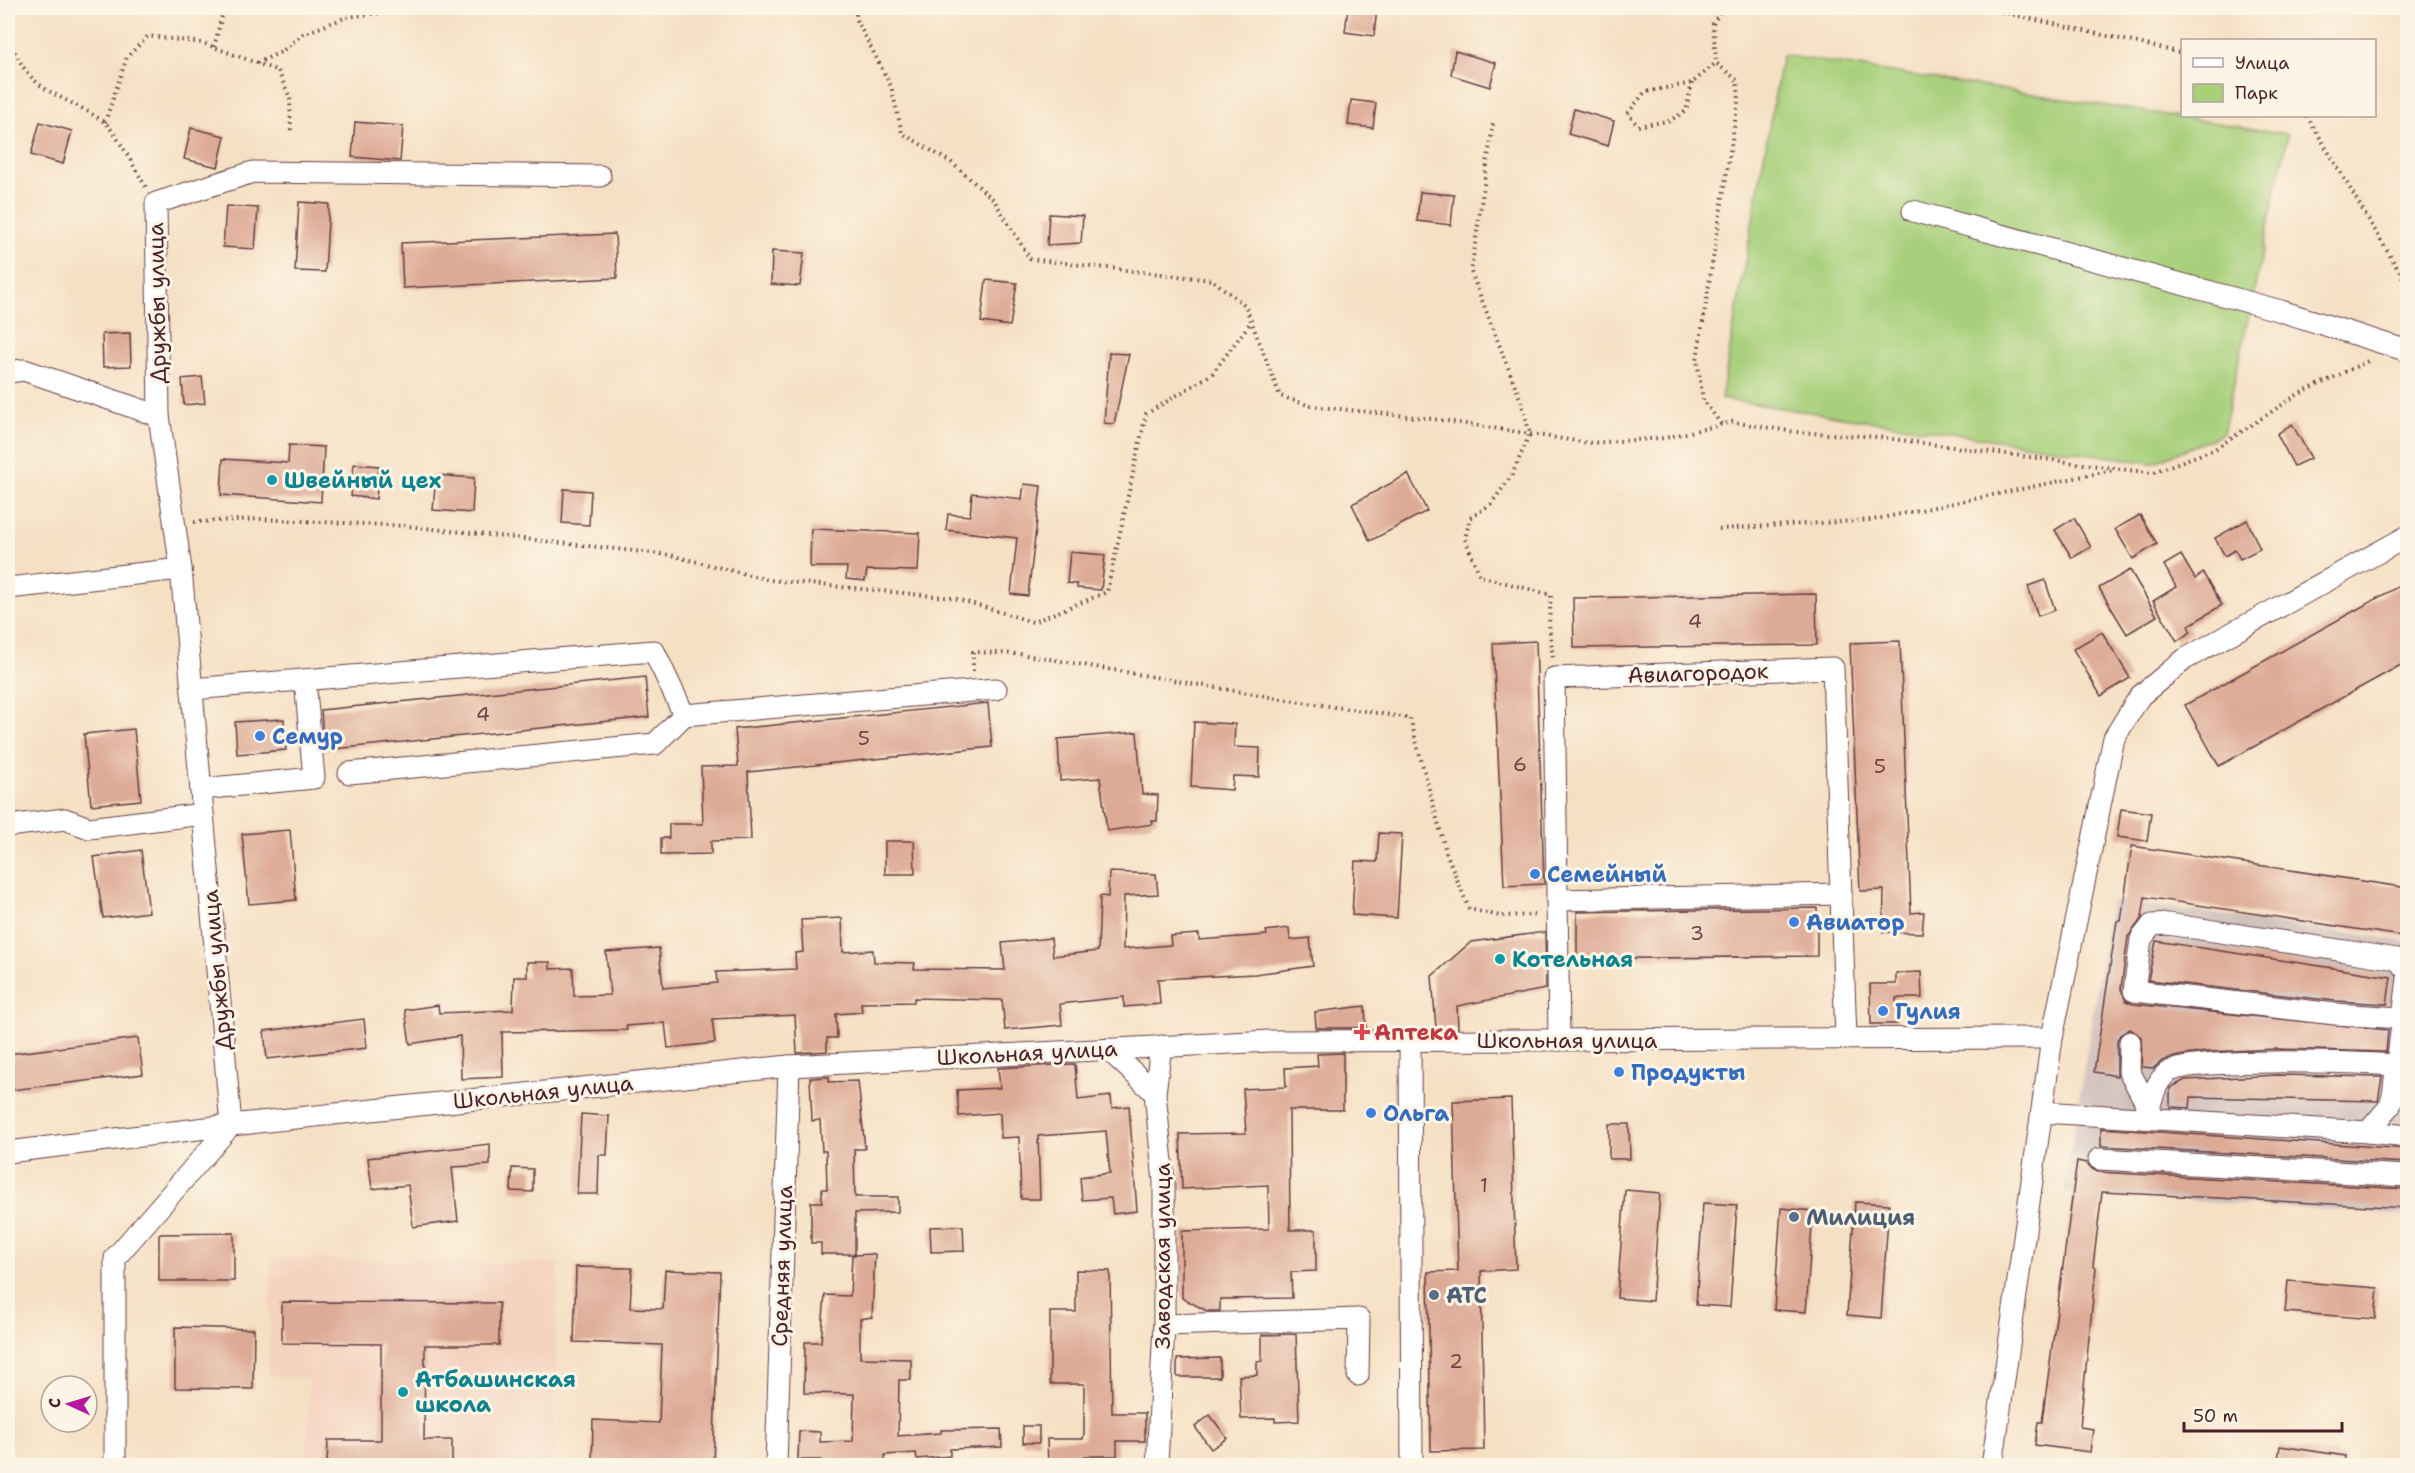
<svg xmlns="http://www.w3.org/2000/svg" width="2415" height="1473" font-family="'Shantell Sans',sans-serif">
<style>
.built{fill:#f4d3c0}
.industrial{fill:#d0c0bc}
.green{fill:#a8d07b;stroke:#797853;stroke-width:1.5}
.building{fill:#ddaa95}
.lines{fill:none;stroke-linecap:round;stroke-linejoin:round}
.minor-casing{stroke:#643c42;stroke-width:23}
.path{stroke:#643c42;stroke-width:4;stroke-dasharray:1.5 4.5;stroke-linecap:butt}
.minor{stroke:#fff;stroke-width:21}
.culture-dot{fill:#0f9aa8;stroke:#fcf5e5;stroke-width:2}
.shop-dot{fill:#3f7fe0;stroke:#fcf5e5;stroke-width:2}
.health-dot{fill:#e0444e;stroke:#fcf5e5;stroke-width:2}
.service-dot{fill:#5c6f8a;stroke:#fcf5e5;stroke-width:2}
.labels{text-anchor:middle;dominant-baseline:central;stroke-width:6;stroke-linejoin:round;paint-order:stroke}
.number-label{font-size:20px;fill:#6f4246}
.street-label{font-size:22px;fill:#4a1f2b;stroke:#fcf5e5}
.culture-label{font-size:22px;font-weight:bold;fill:#0d838f;stroke:#fcf5e5;text-anchor:start}
.shop-label{font-size:22px;font-weight:bold;fill:#366cbe;stroke:#fcf5e5;text-anchor:start}
.health-label{font-size:22px;font-weight:bold;fill:#be3a42;stroke:#fcf5e5;text-anchor:start}
.service-label{font-size:22px;font-weight:bold;fill:#4e5e75;stroke:#fcf5e5;text-anchor:start}
</style>
<rect width="100%" height="100%" fill="#fcf5e5"/>
<filter id="ink" filterUnits="userSpaceOnUse"><feTurbulence type="fractalNoise" baseFrequency=".0167" numOctaves="2"/><feDisplacementMap in="SourceGraphic" scale="12" xChannelSelector="R" yChannelSelector="G"/><feConvolveMatrix kernelMatrix="1 2 1 2 8 2 1 2 1" color-interpolation-filters="sRGB"/></filter>
<filter id="wash" filterUnits="userSpaceOnUse"><feTurbulence type="fractalNoise" baseFrequency=".008" numOctaves="4" result="noise"/><feDisplacementMap in="SourceGraphic" scale="24" xChannelSelector="R" yChannelSelector="G"/><feGaussianBlur stdDeviation="1.35" result="paint"/><feColorMatrix in="noise" values="0 0 0 0 0 0 0 0 0 0 0 0 0 0 0 0 0 1.4 0 .05"/><feComposite in="paint" operator="in"/></filter>
<g filter="url(#wash)">
<rect width="100%" height="100%" fill="#f5e0c4"/>
<path class="built" d="M271,1258L558,1264L553,1465H307L309,1378L268,1376Z"/>
<path class="industrial" d="M2111,900L2407,941V1215L2064,1193Z"/>
<path class="green" d="M1782,55L2288,134L2223,434L2152,463L1721,399Z"/>
<g id="blocks">
<g class="building">
<path d="M1348,8H1377L1374,36L1345,32Z"/>
<path d="M1455,51L1496,63L1490,87L1451,75Z"/>
<path d="M1351,100L1376,103L1373,128L1348,125Z"/>
<path d="M1574,109L1614,121L1608,146L1568,134Z"/>
<path d="M40,122L72,131L63,164L31,155Z"/>
<path d="M355,122L403,126L400,161L352,157Z"/>
<path d="M191,128L225,136L218,167L184,159Z"/>
<path d="M1420,192L1454,195L1451,225L1417,221Z"/>
<path d="M299,202L329,204L325,272L295,271Z"/>
<path d="M226,206L258,208L255,249L223,247Z"/>
<path d="M1049,214L1083,216L1081,243L1047,245Z"/>
<path d="M615,234L617,278L403,288L401,243Z"/>
<path d="M772,251L804,253L800,286L771,284Z"/>
<path d="M986,280L1017,283L1010,326L981,322Z"/>
<path d="M130,333L131,366L103,367L102,334Z"/>
<path d="M1109,353L1129,354L1114,424L1104,423Z"/>
<path d="M202,377L205,403L184,405L182,379Z"/>
<path d="M2292,424L2311,458L2294,466L2277,434Z"/>
<path d="M289,445L324,447L321,502L221,495L223,459L288,463Z"/>
<path d="M354,464L379,466L376,499L351,496Z"/>
<path d="M1408,474L1427,511L1370,541L1352,504Z"/>
<path d="M436,475L474,478L472,513L433,510Z"/>
<path d="M1024,484L1041,486L1028,596L1011,594L1017,538L946,530L948,514L970,516L972,493L1022,499Z"/>
<path d="M564,489L591,491L589,525L562,523Z"/>
<path d="M2140,515L2157,544L2133,559L2115,529Z"/>
<path d="M2074,518L2091,547L2072,558L2055,530Z"/>
<path d="M2247,520L2260,549L2240,559L2235,550L2225,556L2215,538Z"/>
<path d="M811,529L920,533L918,571L867,570L865,581L846,579L847,567H810Z"/>
<path d="M1070,552L1105,555L1101,590L1077,588V584L1067,583Z"/>
<path d="M2181,555L2195,579L2203,573L2222,605L2188,626L2191,632L2177,641L2153,601L2176,587L2164,565Z"/>
<path d="M2130,570L2157,616L2127,634L2099,588Z"/>
<path d="M2045,580L2055,610L2038,616L2028,586Z"/>
<path d="M2408,581V661L2219,766L2185,705Z"/>
<path d="M1816,594L1817,645L1574,648L1573,598Z"/>
<path d="M2102,632L2130,678L2101,696L2073,649Z"/>
<path d="M1536,641L1544,884L1504,886L1493,643Z"/>
<path d="M1900,641L1911,913L1924,912L1922,933L1883,932L1884,890L1860,891L1850,643Z"/>
<path d="M645,677L649,717L324,750L321,710Z"/>
<path d="M988,703L992,747L748,772L751,840L711,841V854L661,855V838H669V824H703L701,767L738,766L735,729Z"/>
<path d="M284,719L286,750L237,754L235,722Z"/>
<path d="M1194,722L1235,724L1234,747L1260,748L1259,777L1233,776L1232,790L1191,787Z"/>
<path d="M134,729L141,800L91,805L84,734Z"/>
<path d="M1137,732L1142,794L1158,795L1157,821H1152L1153,824L1107,831L1100,778L1060,781L1058,739Z"/>
<path d="M2121,809L2151,813L2147,841L2117,837Z"/>
<path d="M290,830L296,900L249,904L242,834Z"/>
<path d="M1379,833L1402,834L1397,918L1352,915L1355,861L1377,862Z"/>
<path d="M885,841H914L915,874H885Z"/>
<path d="M2132,846L2408,888V937L2145,897L2142,918L2128,937L2121,989L2126,1001L2133,1004L2388,1030L2386,1052L2277,1049L2206,1052L2178,1056L2162,1061L2154,1068L2142,1067L2141,1037L2130,1029L2120,1035L2117,1041V1076L2094,1072L2117,921H2121Z"/>
<path d="M141,850L149,912L103,918L94,857Z"/>
<path d="M1109,872L1156,874L1158,894L1124,896L1123,949L1171,945L1170,936L1199,934V940L1267,935L1266,931L1289,928L1290,940L1310,938L1313,966L1255,974L1158,979L1160,1004L1124,1007V997L1060,1004L1062,1025L1005,1030L1002,1000L914,998V1002L861,1003L862,1012L836,1014L837,1038H827V1051L797,1053L795,1015L712,1019L715,1043L668,1048L665,1023L626,1026L627,1030L502,1032L503,1077L461,1079L460,1036L410,1044L405,1010L438,1005L439,1013L513,1010L514,977H527V962H550V969L573,968L574,996L610,995L606,952L659,948L663,988L717,983L716,972L796,969L795,953L803,952L801,920L842,918L843,952L873,950L874,962L915,963L914,969L1005,970L1002,943L1051,938L1053,956L1098,951L1100,896L1108,897Z"/>
<path d="M1817,908V956L1577,959V912Z"/>
<path d="M1545,932L1546,989L1457,1006L1458,1028H1436L1432,976L1471,942Z"/>
<path d="M2156,941L2391,977L2387,1004L2336,1001L2148,980Z"/>
<path d="M1921,972L1922,998H1896L1897,1024H1871L1870,984H1896V973Z"/>
<path d="M1365,1006L1366,1028H1316L1315,1012Z"/>
<path d="M364,1019L367,1048L267,1059L264,1031Z"/>
<path d="M138,1038L143,1074L12,1090L8,1054Z"/>
<path d="M1343,1053V1110H1289L1290,1230H1316V1271L1291,1272L1292,1298L1220,1299V1311H1207L1182,1298V1231L1269,1229L1268,1185L1182,1189L1180,1134L1246,1133L1243,1089L1286,1087L1285,1068L1318,1066L1317,1054Z"/>
<path d="M1075,1064L1078,1100L1111,1096L1112,1108L1129,1106L1137,1211L1113,1214L1111,1198L1082,1200L1080,1177L1110,1173L1106,1131L1038,1136L1040,1199H1021L1019,1137L1001,1138L1000,1113L959,1116L957,1090L1000,1088L998,1068Z"/>
<path d="M2277,1075L2382,1077L2378,1101L2191,1097L2190,1108L2170,1107V1088L2185,1080Z"/>
<path d="M829,1077V1082L858,1081L865,1149H854L855,1197H898V1212L855,1213V1254H821V1243H811V1202H822V1189H827L826,1151H822L820,1120L812,1121L810,1078Z"/>
<path d="M1511,1099L1516,1269L1481,1271L1484,1450L1431,1451L1428,1272L1458,1271L1453,1101Z"/>
<path d="M581,1114L609,1116L607,1155H599L598,1194H577Z"/>
<path d="M1609,1124H1629L1630,1159H1609Z"/>
<path d="M2101,1128L2408,1149V1163L2101,1146Z"/>
<path d="M490,1144V1165L452,1167L458,1221L413,1227L408,1185L372,1189L368,1158Z"/>
<path d="M2077,1161L2087,1163L2092,1169L2098,1172L2408,1189V1208L2102,1192L2093,1266L2096,1268L2080,1427L2093,1429L2090,1452L2035,1445L2038,1422H2042Z"/>
<path d="M512,1168L533,1169V1192L511,1191Z"/>
<path d="M1625,1190L1660,1193L1652,1301L1617,1298Z"/>
<path d="M1855,1202L1889,1204L1881,1318L1847,1315Z"/>
<path d="M1703,1203L1737,1205L1730,1307L1696,1305Z"/>
<path d="M1781,1208L1813,1211L1806,1312L1774,1310Z"/>
<path d="M963,1226L964,1251L931,1252L930,1227Z"/>
<path d="M234,1233V1281H159V1234Z"/>
<path d="M875,1254L872,1317L860,1319V1358L911,1359V1380H899L898,1436L941,1433V1430L1001,1429L1002,1447L950,1449V1456L917,1459L916,1453L885,1455V1461L821,1463V1460H798L799,1431L820,1432V1442L853,1441L854,1394L804,1393L805,1342H821L825,1295L850,1296L852,1255Z"/>
<path d="M576,1267L632,1268L630,1308L663,1309L665,1270L720,1272L713,1466H592L593,1420L659,1423L662,1345L574,1342Z"/>
<path d="M1076,1270L1110,1271L1112,1413H1145V1441H1117V1456H1085V1466H1048L1047,1439H1083L1084,1433V1384H1050V1312H1076Z"/>
<path d="M2288,1281L2378,1288L2375,1319L2285,1312Z"/>
<path d="M282,1302L499,1303V1345H425L424,1440H452V1466H327L328,1440H381V1344L282,1343Z"/>
<path d="M175,1327L254,1329L253,1389L175,1388Z"/>
<path d="M1296,1334L1299,1421L1275,1422V1418L1241,1419L1239,1376L1257,1375V1362L1262,1361V1335Z"/>
<path d="M1220,1358V1377H1177V1359Z"/>
<path d="M1210,1415L1227,1438L1211,1449L1195,1427Z"/>
<rect x="1023" y="1426" width="16" height="17"/>
<path d="M2280,1446L2345,1456L2344,1466H2277Z"/>
</g>
</g>
</g>
<g filter="url(#ink)">
<use href="#blocks" fill-opacity="0" stroke="#643c42" stroke-width="1.5"/>
<g class="lines">
<defs>
<g id="minor">
<path d="M1913,211L2281,311L2408,351"/>
<path d="M8,372L24,370L159,416"/>
<path d="M8,588L181,569"/>
<path d="M192,689L654,651L684,715L996,689"/>
<path d="M349,773L655,744L684,715"/>
<path d="M201,789L314,778L305,680"/>
<path d="M8,826L65,819L89,828L203,814"/>
<path d="M1557,900L1841,894"/>
<path d="M2401,1018L2335,1014L2134,991L2141,939L2152,925L2168,924L2397,959L2408,972"/>
<path d="M1559,1040L1554,678L1833,668L1846,1039"/>
<path d="M1410,1041L1412,1466"/>
<path d="M2130,1042L2129,1071L2147,1105L2146,1118"/>
<path d="M1108,1049L1155,1093"/>
<path d="M2042,1112L2368,1132L2390,1106L2393,1095L2408,978"/>
<path d="M2146,1118C2151,1104 2154,1083 2167,1073C2189,1056 2361,1063 2396,1065"/>
<path d="M2368,1132L2408,1136"/>
<path d="M8,1152L231,1125L789,1066L1270,1041L2052,1038"/>
<path d="M2099,1159L2408,1176"/>
<path d="M1164,1325L1359,1319L1358,1375"/>
<path d="M115,1466V1258L231,1125L181,569L159,416L156,203L253,172L600,176"/>
<path d="M776,1466L789,1066"/>
<path d="M1157,1466L1164,1325V1182L1155,1093L1161,1046"/>
<path d="M1992,1466L2052,1038L2114,738L2140,696L2185,659L2408,536"/>
</g>
</defs>
<use href="#minor" class="minor-casing"/>
<g class="path">
<path d="M856,8V19L891,86L902,133L952,163L994,200L1030,259L1212,280L1245,305L1280,396L1311,406L1434,419L1589,443L1665,438L1732,422L1796,432L1877,437L2151,473L2215,449L2297,395L2368,361"/>
<path d="M1984,8L2182,53"/>
<path d="M8,35C29,96 57,90 103,121C114,128 137,173 146,187"/>
<path d="M214,47L224,8"/>
<path d="M257,63L281,52L303,34L347,17L380,13L384,8"/>
<path d="M1692,83L1686,111L1669,121L1638,126L1628,113L1645,92L1692,83L1716,63"/>
<path d="M2307,116L2408,286"/>
<path d="M105,122L127,57L148,36L203,43L278,71L290,98L291,133"/>
<path d="M1493,124L1471,272L1521,401L1530,434L1512,475L1491,504L1470,518L1465,539L1480,576L1551,595L1549,624L1553,659"/>
<path d="M1721,424L1703,400L1697,359L1739,96L1737,80L1716,63L1713,24L1722,8"/>
<path d="M194,522L259,519L407,526L670,555L769,580L954,598L1033,622L1107,592L1146,414L1212,374L1251,322"/>
<path d="M1719,529L1872,520L2113,470"/>
<path d="M973,671V652L1020,654L1288,700L1410,718L1446,852L1469,909L1500,916L1538,915"/>
</g>
<use href="#minor" class="minor"/>
</g>
</g>
<g class="culture-dot">
<circle cx="272" cy="480" r="6"/>
<circle cx="1500" cy="959" r="6"/>
<circle cx="403" cy="1392" r="6"/>
</g>
<g class="shop-dot">
<circle cx="260" cy="736" r="6"/>
<circle cx="1535" cy="874" r="6"/>
<circle cx="1794" cy="922" r="6"/>
<circle cx="1883" cy="1011" r="6"/>
<circle cx="1619" cy="1072" r="6"/>
<circle cx="1371" cy="1113" r="6"/>
</g>
<path class="health-dot" d="M1359 1023h6v6h6v6h-6v6h-6v-6h-6v-6h6z"/>
<g class="service-dot">
<circle cx="1794" cy="1217" r="6"/>
<circle cx="1434" cy="1295" r="6"/>
</g>
<g class="labels">
<g class="number-label">
<text x="1695" y="621">4</text>
<text x="483" y="714">4</text>
<text x="864" y="738">5</text>
<text x="1520" y="764">6</text>
<text x="1880" y="766">5</text>
<text x="1697" y="933">3</text>
<text x="1484" y="1185">1</text>
<text x="1456" y="1361">2</text>
</g>
<g class="street-label">
<text transform="translate(157 303) rotate(-91)">Дружбы улица</text>
<text transform="translate(1698 673) rotate(-2)">Авиагородок</text>
<text transform="translate(217 970) rotate(-95)">Дружбы улица</text>
<text x="1567" y="1040">Школьная улица</text>
<text transform="translate(1027 1053) rotate(-3)">Школьная улица</text>
<text transform="translate(543 1092) rotate(-6)">Школьная улица</text>
<text transform="translate(1162 1256) rotate(-90)">Заводская улица</text>
<text transform="translate(782 1266) rotate(-88)">Средняя улица</text>
</g>
<g class="culture-label">
<text x="284" y="480">Швейный цех</text>
<text x="1512" y="959">Котельная</text>
<text x="415" y="1379">Атбашинская<tspan x="415" dy="25">школа</tspan></text>
</g>
<g class="shop-label">
<text x="272" y="736">Семур</text>
<text x="1547" y="874">Семейный</text>
<text x="1806" y="922">Авиатор</text>
<text x="1895" y="1011">Гулия</text>
<text x="1631" y="1072">Продукты</text>
<text x="1383" y="1113">Ольга</text>
</g>
<g class="health-label">
<text x="1374" y="1032">Аптека</text>
</g>
<g class="service-label">
<text x="1806" y="1217">Милиция</text>
<text x="1446" y="1295">АТС</text>
</g>
</g>
<rect width="2415" height="1473" fill="none" stroke="#fcf5e5" stroke-width="30"/>
<rect x="2181" y="39" width="195" height="78" fill="#fcf5e5" stroke="#b59f9b" stroke-width="1.5"/>
<rect x="2193" y="58" width="30" height="9" fill="#ffffff" stroke="#b59f9b" stroke-width="1.5"/>
<text x="2235" y="69" font-size="18" fill="#4a1f2b">Улица</text>
<rect x="2193" y="84" width="30" height="18" fill="#a8d07b" stroke="#b59f9b" stroke-width="1.5"/>
<text x="2235" y="99" font-size="18" fill="#4a1f2b">Парк</text>
<g transform="translate(69 1404) rotate(274)"><circle r="28" fill="#fcf5e5" stroke="#b59f9b" stroke-width="1.5"/>
<path d="M0-4.5L10 22L0 15L-10 22Z" fill="#b5179e"/>
<text y="-9" font-size="16" font-weight="bold" text-anchor="middle" fill="#4a1f2b">С</text>
</g>
<path d="M2184 1422v9h158v-9" fill="none" stroke="#4a1f2b" stroke-width="3"/>
<text x="2193" y="1422" font-size="18" fill="#4a1f2b" stroke="#fcf5e5" stroke-width="4.5" paint-order="stroke">50 m</text>
</svg>
